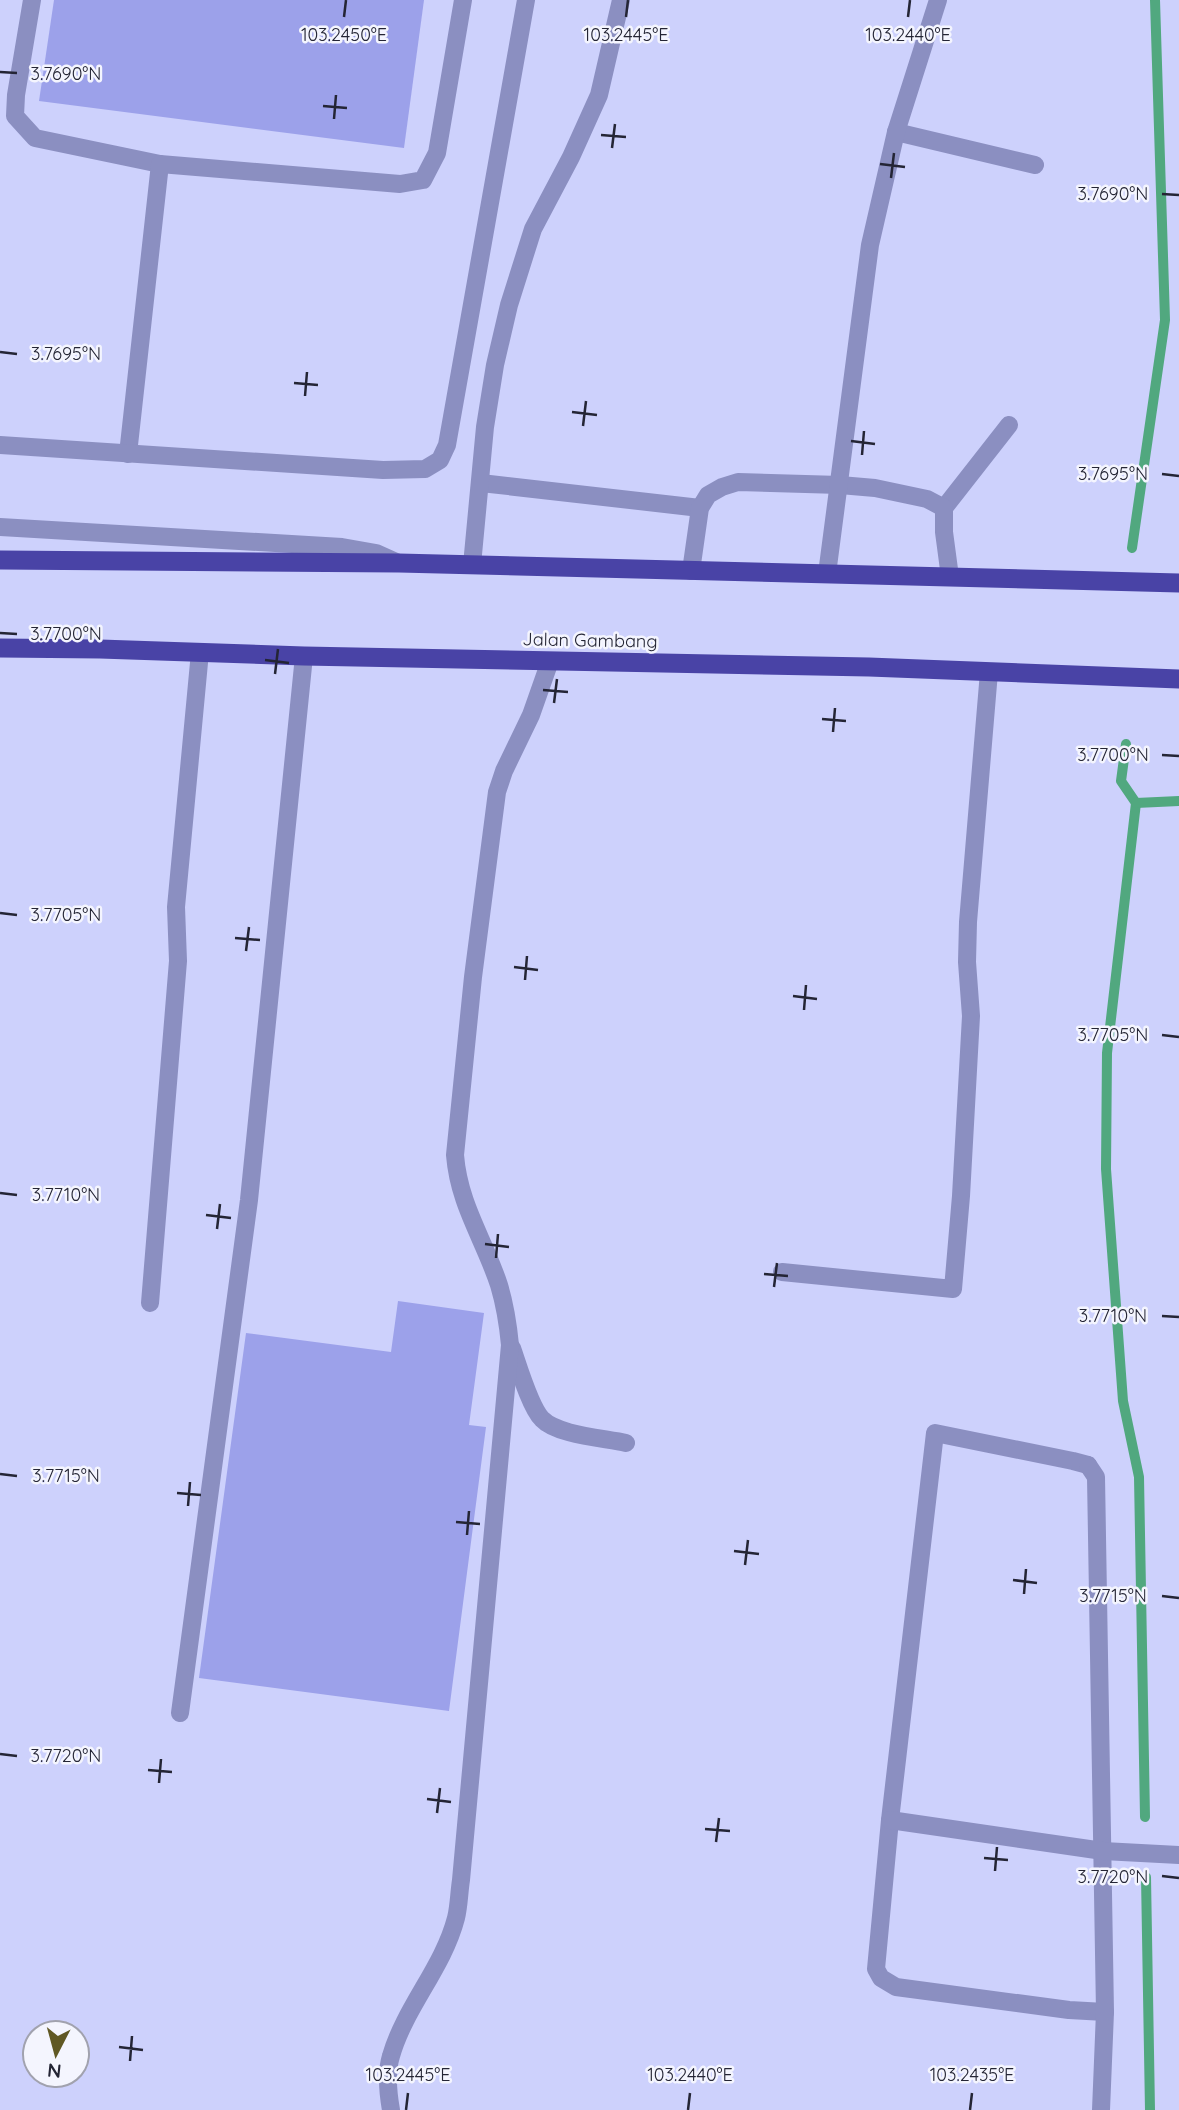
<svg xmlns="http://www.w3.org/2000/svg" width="1179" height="2110" font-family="Quicksand,sans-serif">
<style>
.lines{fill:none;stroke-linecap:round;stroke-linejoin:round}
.stream{stroke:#51a87f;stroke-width:10}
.building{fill:#9ca1ea}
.service{stroke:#8b8fc1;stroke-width:18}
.minor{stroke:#8b8fc1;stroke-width:18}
.trunk{stroke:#4943a6;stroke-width:19}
.ticks{fill:none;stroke:#242535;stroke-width:2.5}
.labels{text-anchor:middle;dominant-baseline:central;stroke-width:5;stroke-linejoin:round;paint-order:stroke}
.street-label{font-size:18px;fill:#242535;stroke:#f4f5fe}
.ticks-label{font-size:18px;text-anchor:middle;fill:#242535;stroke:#f4f5fe;stroke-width:5;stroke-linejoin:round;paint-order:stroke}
</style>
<rect width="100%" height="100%" fill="#cdd1fc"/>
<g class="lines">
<g class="stream">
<path d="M1132,548L1165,320L1155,0"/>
<path d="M1126,744L1121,781L1136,803L1107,1053L1106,1169L1123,1401L1139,1477L1145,1817"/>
<path d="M1136,803L1179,801"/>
<path d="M1146,1877L1150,2110"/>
</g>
</g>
<g class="building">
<path d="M54,0H424L404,148L39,101Z"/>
<path d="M398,1301L484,1313L469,1425L486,1427L449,1711L199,1678L246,1333L391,1352Z"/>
</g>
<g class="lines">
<g class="service">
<path d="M32,0L16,95L15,116L35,138L160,164"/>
<path d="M896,132L1035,165"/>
<path d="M128,454L160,164L400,184L423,180L437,153L463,0"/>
<path d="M481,483L700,508"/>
<path d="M944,508L1009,425"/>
<path d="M472,565L485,427L495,365L509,305L533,229L571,157L599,95L621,0"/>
<path d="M691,571L700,508L708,495L722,487L738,482L840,485L875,488L927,499L944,508V532L950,577"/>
<path d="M827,574L870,245L896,132L938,0"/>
<path d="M782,1272L953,1289L961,1196L971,1016L967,962L968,922L989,672"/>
<path d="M150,1303L178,961L176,907L200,652"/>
<path d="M1088,1465L1073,1461L935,1433L890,1820L876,1969L881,1978L896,1987L1069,2010L1105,2012"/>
<path d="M180,1713L249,1200L304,656"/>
</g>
<g class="minor">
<path d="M0,445L383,470L425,469L440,460L447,445L526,0"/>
<path d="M0,527L342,547L376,553L396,562"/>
<path d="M512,1348C518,1365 530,1407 542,1419C557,1435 604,1438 626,1443"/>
<path d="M1088,1465L1096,1477L1105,2012L1101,2110"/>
<path d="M890,1820L1103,1851L1179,1855"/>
<path d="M391,2110C388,2093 386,2072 391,2056C405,2007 443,1968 456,1918C459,1906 459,1893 461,1880L510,1345C508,1324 505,1305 499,1285C484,1239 459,1205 455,1155L473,977L497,792L504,771L531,715L550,661"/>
</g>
<g class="trunk">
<path d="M0,560L399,563L1179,583"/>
<path d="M0,648L100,649L304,656L869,667L1179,679"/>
</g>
</g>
<path class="ticks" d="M344,17L346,0M626,17L628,0M908,17L910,0M0,72L17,73M323,106L347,108M334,119L336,95M601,135L626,137M612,148L615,124M880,164L905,167M891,178L894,153M1162,194L1179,195M0,352L17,354M294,383L318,385M305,396L307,372M572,412L597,415M583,426L586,401M851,441L875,444M862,455L864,431M1162,474L1179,476M0,633L17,634M265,660L289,663M275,674L278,649M543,690L568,692M554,703L557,679M822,719L846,721M833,732L835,708M1162,755L1179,756M0,913L17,915M235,938L260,940M246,951L249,927M514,967L538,970M525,980L527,956M793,996L817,999M804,1010L806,985M1162,1035L1179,1037M0,1193L17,1195M206,1215L231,1218M217,1229L220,1204M485,1244L509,1247M496,1258L498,1234M764,1274L788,1276M774,1287L777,1263M1162,1316L1179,1317M0,1474L17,1476M177,1493L201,1495M188,1506L190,1482M456,1522L480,1524M467,1535L469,1511M734,1551L759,1554M745,1565L748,1540M1013,1580L1037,1583M1024,1594L1026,1569M1162,1596L1179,1598M0,1754L17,1756M148,1770L172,1772M159,1783L161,1759M427,1799L451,1802M437,1813L440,1788M705,1829L730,1831M716,1842L719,1818M984,1858L1008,1860M995,1871L997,1847M1162,1876L1179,1878M119,2047L143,2050M130,2061L132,2036M406,2110L408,2093M688,2110L690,2093M970,2110L972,2093"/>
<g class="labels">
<g class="street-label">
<text transform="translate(590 640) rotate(1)">Jalan Gambang</text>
</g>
</g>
<g class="ticks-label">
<text x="344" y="41">103.2450°E</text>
<text x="626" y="41">103.2445°E</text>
<text x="908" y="41">103.2440°E</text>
<text x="66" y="80">3.7690°N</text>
<text x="1113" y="200">3.7690°N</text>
<text x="66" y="360">3.7695°N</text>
<text x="1113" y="480">3.7695°N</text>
<text x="66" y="640">3.7700°N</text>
<text x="1113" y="761">3.7700°N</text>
<text x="66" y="921">3.7705°N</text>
<text x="1113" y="1041">3.7705°N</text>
<text x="66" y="1201">3.7710°N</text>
<text x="1113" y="1322">3.7710°N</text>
<text x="66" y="1482">3.7715°N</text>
<text x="1113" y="1602">3.7715°N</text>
<text x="66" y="1762">3.7720°N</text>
<text x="1113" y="1883">3.7720°N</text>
<text x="408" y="2081">103.2445°E</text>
<text x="690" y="2081">103.2440°E</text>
<text x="972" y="2081">103.2435°E</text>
</g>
<g transform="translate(56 2054) rotate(186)"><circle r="33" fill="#f4f5fe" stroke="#a1a2ae" stroke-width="2"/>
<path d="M0-5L12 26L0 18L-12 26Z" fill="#605824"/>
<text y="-10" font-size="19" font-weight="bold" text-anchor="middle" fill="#242535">N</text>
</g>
</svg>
